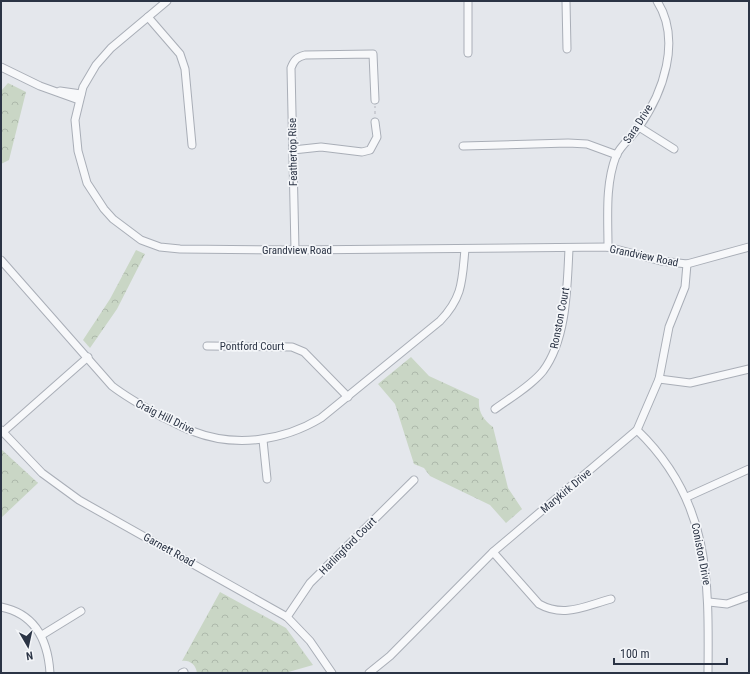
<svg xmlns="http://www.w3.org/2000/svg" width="750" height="674" font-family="'Roboto Condensed',sans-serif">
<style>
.park{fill:url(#park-crowns)}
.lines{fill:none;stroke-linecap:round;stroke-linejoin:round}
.street-casing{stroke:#a9aeb7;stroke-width:9}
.path{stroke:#c2c5cb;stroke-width:1.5;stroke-dasharray:3 3;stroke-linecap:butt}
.street{stroke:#f7f8fa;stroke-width:7}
.labels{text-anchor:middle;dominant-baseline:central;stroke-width:3.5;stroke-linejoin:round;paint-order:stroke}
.street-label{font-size:11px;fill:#2b3445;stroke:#f4f6f9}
</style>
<defs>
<pattern id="park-crowns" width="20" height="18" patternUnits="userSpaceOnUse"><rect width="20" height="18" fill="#c9d6c5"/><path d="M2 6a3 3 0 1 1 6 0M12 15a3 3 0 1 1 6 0" fill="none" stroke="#adb8ab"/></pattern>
</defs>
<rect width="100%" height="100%" fill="#e4e7ec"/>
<g class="park">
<path d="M8,83L26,92L9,160L1,164V91Z"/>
<path d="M136,250L145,254L117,309L90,348L83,340L110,299Z"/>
<path d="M411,357L429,376L479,399C478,412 483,419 493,427L508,488L522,509L506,523L490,505L430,476L424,468L414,464L395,404L378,384Z"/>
<path d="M1,449L38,483L1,518Z"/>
<path d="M220,592L286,628L313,665L285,673H197C196,665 190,660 182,661Z"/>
</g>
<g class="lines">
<defs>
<g id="street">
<path d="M167,1L111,48L96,65L83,87L75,120L78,151L87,183L104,209L113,219L141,240L160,247L180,249L295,250L608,247L661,261L687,264L749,247"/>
<path d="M566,1L567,49"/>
<path d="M148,17L180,54L185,69L192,145"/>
<path d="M468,53V1"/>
<path d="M1,67L40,86L79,100"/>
<path d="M60,91L81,94"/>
<path d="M639,127L674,149"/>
<path d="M463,146L568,143L587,144L617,155"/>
<path d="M293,150L321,147L362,152L370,150L377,137L375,122"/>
<path d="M608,247C608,217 605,185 616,156C620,146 632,137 639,127C663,93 682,40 657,1"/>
<path d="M295,250L291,68C294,60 297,57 305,55L373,54L375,100"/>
<path d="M1,260L112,386C129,399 146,408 164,418C173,422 183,428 192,431C235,448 283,441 321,418L440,321C463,297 462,281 465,249"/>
<path d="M207,346L292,347L304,352L348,397"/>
<path d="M659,379L690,383L749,369"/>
<path d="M495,409C510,398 531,386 543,371C567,339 567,287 569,249"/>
<path d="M1,430L42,473L79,500L287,617L310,641L332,673"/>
<path d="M637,430C710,500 709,578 708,673"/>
<path d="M3,432L88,357"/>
<path d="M263,440L267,479"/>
<path d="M687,497L749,469"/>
<path d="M493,552L539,604C564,618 585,606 611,599"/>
<path d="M709,602L727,604L749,596"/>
<path d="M1,607C36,614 48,641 50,673"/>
<path d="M287,617L310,583L414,480"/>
<path d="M42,635L81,611"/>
<path d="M182,673L184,672"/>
<path d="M369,673L390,656L493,552L637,430L659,379L669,327L685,287L687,264"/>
</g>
</defs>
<use href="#street" class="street-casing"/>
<path class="path" d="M375,114V106"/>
<use href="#street" class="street"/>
</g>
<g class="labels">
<g class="street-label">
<text transform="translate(638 124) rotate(-57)">Sara Drive</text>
<text transform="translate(293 152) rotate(-91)">Feathertop Rise</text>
<text x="297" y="250">Grandview Road</text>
<text transform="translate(644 256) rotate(12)">Grandview Road</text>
<text transform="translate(560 318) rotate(-79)">Ronston Court</text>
<text x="252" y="346">Pontford Court</text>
<text transform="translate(165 417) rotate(26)">Craig Hill Drive</text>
<text transform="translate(566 491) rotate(-40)">Marykirk Drive</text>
<text transform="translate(348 546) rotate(-45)">Harlingford Court</text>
<text transform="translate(169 550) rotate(29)">Garnett Road</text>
<text transform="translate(701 554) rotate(79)">Coniston Drive</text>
</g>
</g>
<rect width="750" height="674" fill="none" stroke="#2b3445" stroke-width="4"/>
<g transform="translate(28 646) rotate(171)" stroke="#f4f6f9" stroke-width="3" paint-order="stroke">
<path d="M0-3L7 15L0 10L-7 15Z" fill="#2b3445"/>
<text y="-6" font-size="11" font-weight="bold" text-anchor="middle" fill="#2b3445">N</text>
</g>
<path d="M614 658v6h113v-6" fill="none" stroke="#2b3445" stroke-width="2"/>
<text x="620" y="658" font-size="12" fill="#2b3445" stroke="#f4f6f9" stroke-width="3" paint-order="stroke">100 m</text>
</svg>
